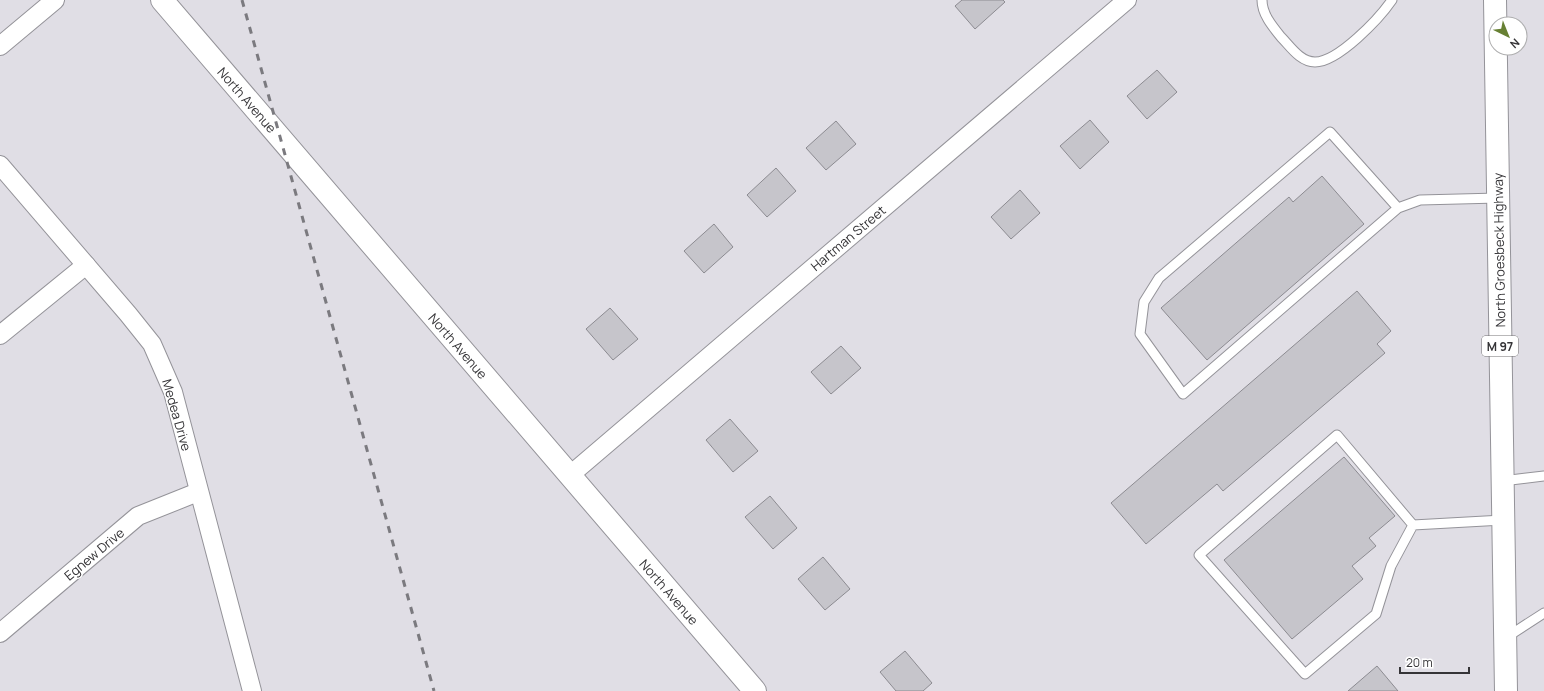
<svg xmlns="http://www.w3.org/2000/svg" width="1544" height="691" font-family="Manrope,sans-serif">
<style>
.building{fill:#c6c5cb;stroke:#8c8b91}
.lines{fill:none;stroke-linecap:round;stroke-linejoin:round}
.service-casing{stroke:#949399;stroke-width:11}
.minor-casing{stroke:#949399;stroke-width:20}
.secondary-casing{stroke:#949399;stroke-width:24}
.primary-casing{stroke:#949399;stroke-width:24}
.service{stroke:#fff;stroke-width:9}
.minor{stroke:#fff;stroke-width:18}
.secondary{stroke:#fff;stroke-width:22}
.primary{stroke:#fff;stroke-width:22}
.rail{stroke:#7b7a7f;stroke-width:3;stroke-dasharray:7 7;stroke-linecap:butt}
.labels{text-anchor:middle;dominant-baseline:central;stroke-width:3;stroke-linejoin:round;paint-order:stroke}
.shield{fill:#fff;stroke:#727173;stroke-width:1}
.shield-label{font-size:12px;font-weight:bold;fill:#353437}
.street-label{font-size:13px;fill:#353437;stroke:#fff}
</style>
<rect width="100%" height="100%" fill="#e0dee5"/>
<g class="building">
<path d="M962,0H1003L1005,2L975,29L955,6Z"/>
<path d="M1157,70L1177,92L1147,119L1127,96Z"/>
<path d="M1090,120L1109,142L1080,169L1060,146Z"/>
<path d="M836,121L856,144L826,170L806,148Z"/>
<path d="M776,168L796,191L767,217L747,195Z"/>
<path d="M1322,176L1364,224L1207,360L1161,308L1289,197L1293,202Z"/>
<path d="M1020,190L1040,213L1011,239L991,217Z"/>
<path d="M714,224L733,247L704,273L684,251Z"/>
<path d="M1357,291L1391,331L1377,344L1385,353L1223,491L1217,484L1146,544L1111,503Z"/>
<path d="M610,308L638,339L613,360L586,329Z"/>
<path d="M841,346L861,368L831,394L811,372Z"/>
<path d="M730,419L758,451L733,472L706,440Z"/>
<path d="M1344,457L1395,516L1369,538L1376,546L1352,566L1363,579L1292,639L1224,560Z"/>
<path d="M770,496L797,528L773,549L745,517Z"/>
<path d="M823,557L850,589L825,610L798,579Z"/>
<path d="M905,651L932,683L923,691H896L880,672Z"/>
<path d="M1377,666L1398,691H1348Z"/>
</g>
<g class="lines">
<defs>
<g id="service">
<path d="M1262,0C1262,14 1272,26 1281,37C1290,46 1300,62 1315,62C1338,62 1379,19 1392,0"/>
<path d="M1398,208L1330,132L1159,278L1144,302L1140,334L1183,394L1398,208L1420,200L1498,198"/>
<path d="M1502,481L1544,476"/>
<path d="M1413,525L1391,566L1376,614L1305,674L1199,555L1337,435L1413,525L1503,520"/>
<path d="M1507,637L1544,613"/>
</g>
<g id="minor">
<path d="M0,46L55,0"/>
<path d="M0,165L128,314L152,344L173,392L252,691"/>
<path d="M0,335L86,265"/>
<path d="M569,476L1127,0"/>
<path d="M0,633L138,516L198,492"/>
</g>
<path id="secondary" d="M162,0L755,691"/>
<path id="primary" d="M1495,0L1506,691"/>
</defs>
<use href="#service" class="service-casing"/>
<use href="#minor" class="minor-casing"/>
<use href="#secondary" class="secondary-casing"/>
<use href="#primary" class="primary-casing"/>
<use href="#service" class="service"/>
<use href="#minor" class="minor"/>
<use href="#secondary" class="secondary"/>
<use href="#primary" class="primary"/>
<path class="rail" d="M242,0L434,691"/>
</g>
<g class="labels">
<rect class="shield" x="1482" y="336" width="36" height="20" rx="3"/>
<g class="shield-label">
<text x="1500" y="346">M 97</text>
</g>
<g class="street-label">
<text transform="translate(247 100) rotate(49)">North Avenue</text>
<text transform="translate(848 238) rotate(-40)">Hartman Street</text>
<text transform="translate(1499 250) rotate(-91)">North Groesbeck Highway</text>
<text transform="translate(458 346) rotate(49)">North Avenue</text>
<text transform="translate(177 415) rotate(74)">Medea Drive</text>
<text transform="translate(94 554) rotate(-40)">Egnew Drive</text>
<text transform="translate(669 592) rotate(49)">North Avenue</text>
</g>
</g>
<g transform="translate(1508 36) rotate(137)"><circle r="19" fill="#ffffff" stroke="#aeaeaf"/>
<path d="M0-3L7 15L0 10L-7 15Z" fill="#678033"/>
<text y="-6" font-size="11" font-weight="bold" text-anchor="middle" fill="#353437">N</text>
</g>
<path d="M1400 667v6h69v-6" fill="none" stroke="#353437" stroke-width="2"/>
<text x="1406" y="667" font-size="12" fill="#353437" stroke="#ffffff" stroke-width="3" paint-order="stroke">20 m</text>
</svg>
